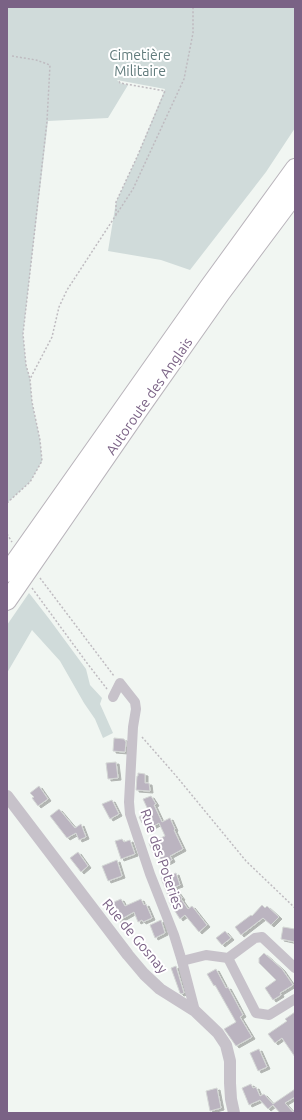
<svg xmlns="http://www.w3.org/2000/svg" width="302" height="1120" font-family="Ubuntu,sans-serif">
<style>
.green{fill:#d0dbda}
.building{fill:#bbb4c0;stroke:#d4d7d5;filter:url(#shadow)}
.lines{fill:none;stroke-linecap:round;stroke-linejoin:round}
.motorway-casing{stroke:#b9b4bb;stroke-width:20}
.path{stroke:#bfbbc0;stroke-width:1.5;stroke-dasharray:2 2;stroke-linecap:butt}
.minor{stroke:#c7c2ca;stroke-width:10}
.tertiary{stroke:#c7c2ca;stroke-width:12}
.motorway{stroke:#fff;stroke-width:18}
.labels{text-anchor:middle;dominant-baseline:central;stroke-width:4;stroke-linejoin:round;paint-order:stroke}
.park-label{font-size:14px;fill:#617b7c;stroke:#fff}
.street-label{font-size:14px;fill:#7a6285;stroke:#fff}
</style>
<defs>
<filter id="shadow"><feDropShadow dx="3" dy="2" stdDeviation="0" flood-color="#0004"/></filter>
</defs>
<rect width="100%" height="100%" fill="#f1f6f2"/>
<g class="green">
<path d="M7,7H295V128L266,172L190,270L161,260L108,251L116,202L137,157L165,89L117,80L120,83L128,85L108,118L48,121L23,334L26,365L30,379L32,402L40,440L42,461L30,482L7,503Z"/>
<path d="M29,593L50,620L86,669L90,685L102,698L100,704L113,733L103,738L95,719L84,703L60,661L32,630L7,673V625Z"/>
</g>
<g class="building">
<path d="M114,738L124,739L126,742L125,752L113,751Z"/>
<path d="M116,762L118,778L108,779L106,763Z"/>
<path d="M138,773L145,774V783H149L150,791L136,790L137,776H138Z"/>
<path d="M39,786L48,799L38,806L32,798L34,797L30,793Z"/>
<path d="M151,796L156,804L154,805L162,822L170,818L175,829L174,830L183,849L170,856L172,860L163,865L157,852L153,853L149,843L165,836L159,823L152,827L149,820L142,823L139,817L149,812L143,799Z"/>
<path d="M112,800L119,814L110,819L102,804Z"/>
<path d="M59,809L75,828L81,824L86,837L79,840L76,833L67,838L50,816Z"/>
<path d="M122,839L124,842L130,840L135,854L121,859L115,841Z"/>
<path d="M78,852L88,866L81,872L70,858Z"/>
<path d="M117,860L122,876L108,881L102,866Z"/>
<path d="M176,873L180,885L174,887L182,898L181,899L188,909L192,906L207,925L199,932L185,915L180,919L169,902L171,901L168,896L161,878Z"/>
<path d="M121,899L125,906L141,899L144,905L146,904L152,918L143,922L142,920L138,922L134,912L118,921L109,904Z"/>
<path d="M262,905L265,908L267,906L279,917L271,925L263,918L241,935L235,927L251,915L252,916Z"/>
<path d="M161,920L165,933L155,938L150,925Z"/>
<path d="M283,927L295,929V942L281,939Z"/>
<path d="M225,931L231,938L222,945L216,938Z"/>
<path d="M264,953L282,969L293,985L280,993L281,995L273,1000L265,988L276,980L259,963V958Z"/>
<path d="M176,966L184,993L181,994L180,993L171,968Z"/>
<path d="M216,969L226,988L228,987L234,998L243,1015L240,1017L252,1037L236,1046L224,1029L236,1022L215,985L214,986L207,974Z"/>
<path d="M295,1012V1057L282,1038L275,1043L268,1034L287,1021L285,1019Z"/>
<path d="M259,1049L267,1067L258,1071L250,1053Z"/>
<path d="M251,1084L253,1088L256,1087L260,1096L264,1094L273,1104L295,1089V1097L285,1103L294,1113H280L273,1105L268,1109L260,1100L249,1105L242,1088Z"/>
<path d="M217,1088L221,1108L210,1111L206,1091Z"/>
</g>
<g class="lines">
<defs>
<g id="motorway">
<path d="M7,573L208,288L295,168"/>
<path d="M7,601L138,411L221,293L295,194"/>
</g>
</defs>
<use href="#motorway" class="motorway-casing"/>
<g class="path">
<path d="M12,56L36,60L50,65L47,121L23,334L26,365L30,379"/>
<path d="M116,215V202L137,157L165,91L120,83L119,81"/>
<path d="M7,503L30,482L42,461L40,440L32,402L30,379L52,337L59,307L67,290L133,189L184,79L193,33V7"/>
<path d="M7,534L12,542"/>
<path d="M40,578L114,676"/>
<path d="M32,588L87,663L107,689"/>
<path d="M142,737L177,777L246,861L295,908"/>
<path d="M295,882V883"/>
</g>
<g class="minor">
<path d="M113,697L120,683L135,702L136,709L133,727L129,802L130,814L150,874L174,935L182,961L195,1011"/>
<path d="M228,958L256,1013L269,1015L295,999"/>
<path d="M182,961L206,955L228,958L255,938L262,937L295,968"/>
</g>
<path class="tertiary" d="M7,796L128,955L144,974L160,989L195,1011L218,1033L226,1045L230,1061V1083L231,1099L234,1113"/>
<use href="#motorway" class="motorway"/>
</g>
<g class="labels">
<g class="park-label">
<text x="140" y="55">Cimetière<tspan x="140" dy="16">Militaire</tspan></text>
</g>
<g class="street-label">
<text transform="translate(149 396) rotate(-55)">Autoroute des Anglais</text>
<text transform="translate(162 859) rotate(71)">Rue des Poteries</text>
<text transform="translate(135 936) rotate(50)">Rue de Gosnay</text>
</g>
</g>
<rect width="302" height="1120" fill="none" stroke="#7a6285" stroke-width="16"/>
</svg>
